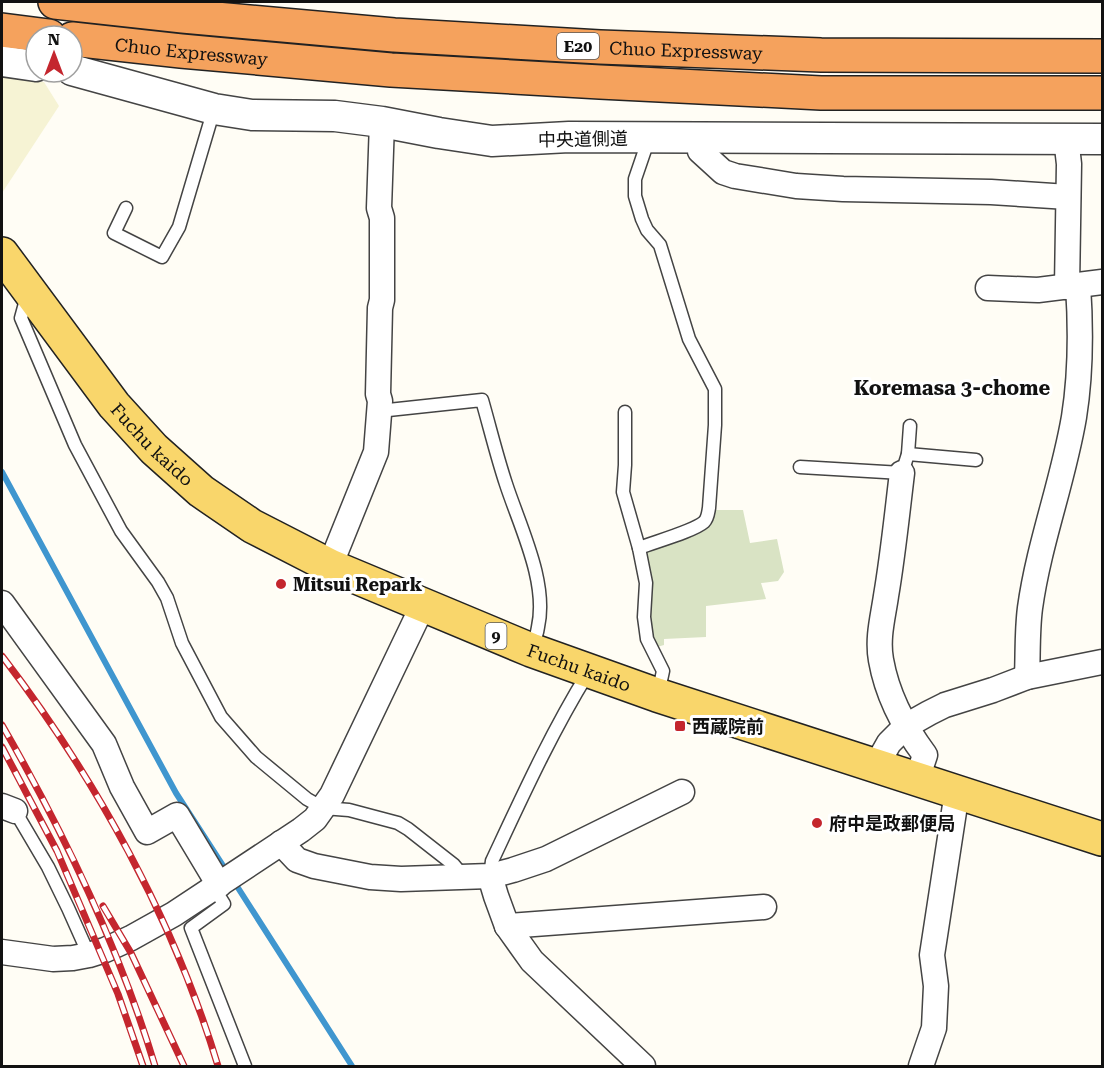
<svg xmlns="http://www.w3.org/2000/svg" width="1104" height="1068" font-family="'Roboto Serif','Noto Sans JP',serif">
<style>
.farmland{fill:#f6f3d4}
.cemetery{fill:#d9e3c4}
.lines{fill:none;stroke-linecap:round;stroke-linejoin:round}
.stream{stroke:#3f96cf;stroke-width:6}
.service-casing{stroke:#444;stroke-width:15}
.minor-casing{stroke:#444;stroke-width:27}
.tertiary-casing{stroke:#444;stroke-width:33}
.primary-casing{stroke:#222;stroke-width:36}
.motorway-casing{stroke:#222;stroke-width:36}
.service{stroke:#fff;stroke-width:12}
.minor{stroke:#fff;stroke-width:24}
.tertiary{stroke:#fff;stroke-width:30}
.primary{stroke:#f9d66b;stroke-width:33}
.motorway{stroke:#f5a25d;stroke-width:33}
.rail-casing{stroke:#c4262e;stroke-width:7}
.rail{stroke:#fff;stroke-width:4.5;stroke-dasharray:14;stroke-linecap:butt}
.poi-dot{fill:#c4262e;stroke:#fff;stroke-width:2}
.labels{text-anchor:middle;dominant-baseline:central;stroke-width:6;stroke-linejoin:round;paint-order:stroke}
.shield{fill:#fff;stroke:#585858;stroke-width:1.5}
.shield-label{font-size:16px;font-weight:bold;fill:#111}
.street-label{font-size:18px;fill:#111;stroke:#fff}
.poi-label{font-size:18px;font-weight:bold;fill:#111;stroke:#fff;text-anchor:start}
.neighbourhood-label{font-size:20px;font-weight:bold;fill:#111;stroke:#fff}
</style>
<rect width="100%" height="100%" fill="#fffdf5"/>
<path class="farmland" d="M2,77L44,82L59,106L2,193Z"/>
<path class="cemetery" d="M716,510H743L750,543L777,539L784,572L778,581L761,583L766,599L706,606V637L664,639V645L657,647L652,640L650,624L645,552L657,544L705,530Z"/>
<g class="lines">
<g class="stream">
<path d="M2,472L176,793L227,872"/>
<path d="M233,880L352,1066"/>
</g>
<defs>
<g id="service">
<path d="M126,208L114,233L162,257L179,227L214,109"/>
<path d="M27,296L21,318L75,445L121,531L158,582L167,598L182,643L221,717L256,757L307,799L323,808L349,810L398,823L408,829L454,865L464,877"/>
<path d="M379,411L482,400C490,428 497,457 506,484C520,527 548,582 538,627C537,635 534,642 531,649"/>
<path d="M625,412V465L623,492L639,548L646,583L644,617L647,639L663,671L658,694"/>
<path d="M908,454L976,460"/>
<path d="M800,467L902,473L908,454L910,426"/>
<path d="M639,548C654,542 694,531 704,522C708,518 708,513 709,508L715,425V389L689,339L660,245L647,230L642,219L635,196V179L649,138"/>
<path d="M15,811L48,867L68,908L89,955"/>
<path d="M490,876L492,861C522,797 551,733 588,673"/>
<path d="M214,888L224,904L191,928L245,1066"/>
</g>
<g id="minor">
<path d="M700,138V151L723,172L735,176L796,186L843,189L991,192L1068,197"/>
<path d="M1066,138L1069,164L1067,287"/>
<path d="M988,288L1038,290L1102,282"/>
<path d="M902,473C897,514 893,555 886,596C883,617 877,638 881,660C887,694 904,727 925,755L917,779"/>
<path d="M330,566L376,452L380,401L378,394L380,308L382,300V218L379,208L382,122"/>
<path d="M2,603L104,744L122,787L147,832L177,815L219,885"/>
<path d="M1027,677C1028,654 1027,631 1030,608C1039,543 1063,482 1074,417C1081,373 1081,329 1078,285"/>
<path d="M876,766L889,743L906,726L929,713L945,705L993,690L1027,677L1102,662"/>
<path d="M2,806L15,811"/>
<path d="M281,843L297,860L314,866L370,877L401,879L490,876L513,870L546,859L682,792"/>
<path d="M490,876L496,896L507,926L532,961L643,1066"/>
<path d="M507,926L764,907"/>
<path d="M2,952L53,959L73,958L89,955L105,950L131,938L174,914L301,830L315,819L332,795L423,605"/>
<path d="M921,1066L934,1028L936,986L932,955L957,792"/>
</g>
<g id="tertiary">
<path d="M2,61L36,66"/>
<path d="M72,70L214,109L252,115L335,116L382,122L439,133L492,141L569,137L1102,139"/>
</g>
<g id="primary">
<path id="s1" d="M2,254L114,405L154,449L201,491L252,526L330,566L531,650L657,695L1102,839"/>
</g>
<g id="motorway">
<path id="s2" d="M55,2L183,16L394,35L600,47L821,55L1102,56"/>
<path d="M2,30L49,36"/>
<path id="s3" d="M72,39L181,51L391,70L600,82L821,93H1102"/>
</g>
</defs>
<use href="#service" class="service-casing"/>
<use href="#minor" class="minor-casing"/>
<use href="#tertiary" class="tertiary-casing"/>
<use href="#primary" class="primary-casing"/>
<use href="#motorway" class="motorway-casing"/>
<use href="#service" class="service"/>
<use href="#minor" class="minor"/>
<use href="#tertiary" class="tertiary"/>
<use href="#primary" class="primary"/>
<use href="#motorway" class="motorway"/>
<defs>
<g id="rail">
<path d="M2,656C95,777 174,920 218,1066"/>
<path d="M2,725C64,833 119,947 155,1066"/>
<path d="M2,747L57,851L118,994L143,1066"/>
<path d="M103,906L131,953L184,1066"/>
</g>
</defs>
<use href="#rail" class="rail-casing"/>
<use href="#rail" class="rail"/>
</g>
<g class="poi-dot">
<circle cx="281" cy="584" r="6"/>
<rect x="674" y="720" width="12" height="12" rx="3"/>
<circle cx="817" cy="823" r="6"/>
</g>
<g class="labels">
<g class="shield">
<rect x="557" y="33" width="42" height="26" rx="4.5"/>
<rect x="485.5" y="623" width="21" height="26" rx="4.5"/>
</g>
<g class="shield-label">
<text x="578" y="46">E20</text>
<text x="496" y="636">9</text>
</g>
<g class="street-label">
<text stroke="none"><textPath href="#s2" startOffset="633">Chuo Expressway</textPath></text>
<text stroke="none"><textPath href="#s3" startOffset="120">Chuo Expressway</textPath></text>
<text transform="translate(583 139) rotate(-1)">中央道側道</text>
<text stroke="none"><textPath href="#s1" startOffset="243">Fuchu kaido</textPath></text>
<text stroke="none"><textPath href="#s1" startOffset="729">Fuchu kaido</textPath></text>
</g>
<g class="poi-label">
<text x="293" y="584">Mitsui Repark</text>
<text x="692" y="726">西蔵院前</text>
<text x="829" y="823">府中是政郵便局</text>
</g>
<g class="neighbourhood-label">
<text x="952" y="388">Koremasa 3-chome</text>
</g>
</g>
<rect width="1104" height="1068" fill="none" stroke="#111111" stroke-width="6"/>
<g transform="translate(54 54)"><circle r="28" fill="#ffffff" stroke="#a0a0a0" stroke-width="1.5"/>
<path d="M0-4.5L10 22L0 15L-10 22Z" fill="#c4262e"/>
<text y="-9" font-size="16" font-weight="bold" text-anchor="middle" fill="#111111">N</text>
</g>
</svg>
